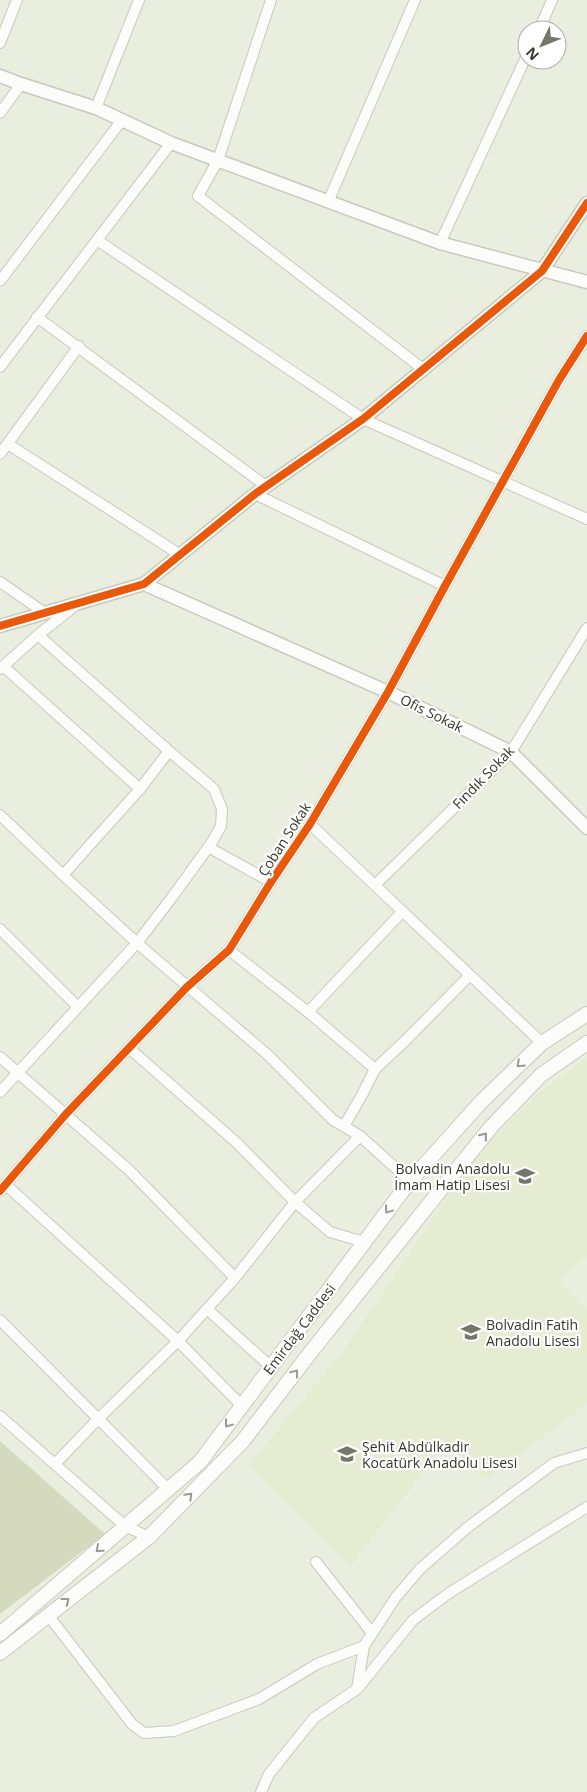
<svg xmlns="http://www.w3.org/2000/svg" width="587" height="1792" font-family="'Open Sans',sans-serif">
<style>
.built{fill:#e6ecd1}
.green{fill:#d5dabf}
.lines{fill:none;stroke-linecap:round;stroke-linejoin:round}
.minor-casing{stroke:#c7cabd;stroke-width:12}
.tertiary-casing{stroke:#c7cabd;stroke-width:15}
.secondary-casing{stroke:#c7cabd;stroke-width:16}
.minor{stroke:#fcfcfa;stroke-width:10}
.tertiary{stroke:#fcfcfa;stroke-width:12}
.secondary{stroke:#fcfcfa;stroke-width:14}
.cycleway-casing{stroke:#fff;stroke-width:11}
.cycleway{stroke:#e8590c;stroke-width:8}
.oneway{stroke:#989a92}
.labels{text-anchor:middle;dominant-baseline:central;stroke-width:4.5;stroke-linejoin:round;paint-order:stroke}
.street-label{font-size:14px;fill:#35372b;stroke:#fff}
.poi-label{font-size:14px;fill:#35372b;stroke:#fff;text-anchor:start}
</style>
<rect width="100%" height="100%" fill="#eaeede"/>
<path class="built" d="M587,1057V1256L557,1280L587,1310V1404L485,1480L444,1445L351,1565L249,1465L341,1354L477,1154L532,1098Z"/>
<path class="green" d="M0,1441L105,1534L0,1614Z"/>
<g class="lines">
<defs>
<g id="minor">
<path d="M271,0L218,160L198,196L423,369"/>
<path d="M539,30L552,0"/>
<path d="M0,43L17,0"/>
<path d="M96,108L139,0"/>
<path d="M0,113L21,84"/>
<path d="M328,202L415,0"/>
<path d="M97,240L363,419L587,519"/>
<path d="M440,243L527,55"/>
<path d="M0,281L122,120"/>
<path d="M37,317L266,486"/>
<path d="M0,367L171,143"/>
<path d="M8,444L179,554"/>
<path d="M0,454L79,346"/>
<path d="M255,494L445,586"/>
<path d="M0,582L45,613"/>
<path d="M3,666L140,789"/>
<path d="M0,669L38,635L76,605"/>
<path d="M0,815L63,875L137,943L268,1055L333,1120L360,1136L410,1181"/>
<path d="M310,824L542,1043"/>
<path d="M208,847L271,882"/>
<path d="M63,875L140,789L169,751"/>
<path d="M375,885L511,752L587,628"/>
<path d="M0,929L78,1007"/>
<path d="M229,950L308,1012L375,1069"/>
<path d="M308,1012L402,912"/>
<path d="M129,1048L237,1143L295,1202L330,1232L364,1242"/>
<path d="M0,1057L130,1171L235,1278"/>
<path d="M0,1092L137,943L173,896L212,842L221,826L222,809L214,789L169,751L38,635"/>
<path d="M344,1126L362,1095L375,1069L405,1041L469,976"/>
<path d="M6,1185L178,1341L242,1406"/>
<path d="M0,1191L66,1114L187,987L229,950L271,882L310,824L388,692L445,586L559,380L587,336"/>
<path d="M207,1309L271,1367"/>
<path d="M0,1320L168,1489"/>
<path d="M0,1416L125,1526L149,1537"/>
<path d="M55,1464L98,1419L178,1341L235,1278L295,1202L360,1136"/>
<path d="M316,1562L372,1633"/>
<path d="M48,1615L132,1724L144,1733L174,1731L259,1699L317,1664L364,1646"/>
<path d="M359,1687L413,1620L449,1593L587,1507"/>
<path d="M261,1792L269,1774L314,1718L357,1689L364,1646L396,1597L420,1569L468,1527L554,1463L587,1453"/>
</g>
<g id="tertiary">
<path d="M0,76L21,84L96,108L171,143L440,243L587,282"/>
<path d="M144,584L388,692L511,752L587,828"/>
<path d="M0,626L144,584L255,494L363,419L542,271L587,203"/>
</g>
<g id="secondary">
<path d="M0,1634L200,1462L410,1181L482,1101L542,1043L587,1014"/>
<path d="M0,1653L149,1537L243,1441L310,1353L491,1127L541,1075L587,1043"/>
</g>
</defs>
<use href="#minor" class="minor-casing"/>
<use href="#tertiary" class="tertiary-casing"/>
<use href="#secondary" class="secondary-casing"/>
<use href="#minor" class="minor"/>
<use href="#tertiary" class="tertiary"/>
<use href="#secondary" class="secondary"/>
<defs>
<g id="cycleway">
<path d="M0,626L144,584L255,494L363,419L542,271L587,203"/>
<path d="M0,1191L66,1114L187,987L229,950L271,882L310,824L388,692L445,586L559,380L587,336"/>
</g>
</defs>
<use href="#cycleway" class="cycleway-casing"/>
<use href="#cycleway" class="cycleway"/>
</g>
<defs><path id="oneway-chevron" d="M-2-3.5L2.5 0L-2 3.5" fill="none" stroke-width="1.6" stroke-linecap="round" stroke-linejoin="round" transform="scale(1.25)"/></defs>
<g class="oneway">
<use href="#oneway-chevron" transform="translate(520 1064) rotate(136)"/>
<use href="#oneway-chevron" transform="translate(484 1136) rotate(-51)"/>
<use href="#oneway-chevron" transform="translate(388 1210) rotate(127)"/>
<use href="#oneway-chevron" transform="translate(295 1373) rotate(-53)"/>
<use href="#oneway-chevron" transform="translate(228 1424) rotate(127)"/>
<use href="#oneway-chevron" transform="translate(189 1496) rotate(-45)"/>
<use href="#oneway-chevron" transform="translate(99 1549) rotate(139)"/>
<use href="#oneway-chevron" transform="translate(66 1601) rotate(-38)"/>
</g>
<defs>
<symbol id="school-bare" viewBox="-9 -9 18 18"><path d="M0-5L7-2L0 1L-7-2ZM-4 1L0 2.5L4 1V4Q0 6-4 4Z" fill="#74776a" stroke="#fff" stroke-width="2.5" paint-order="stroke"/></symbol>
</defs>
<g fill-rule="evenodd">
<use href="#school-bare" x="511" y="1162" width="28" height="28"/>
<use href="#school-bare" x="457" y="1318" width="28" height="28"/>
<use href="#school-bare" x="333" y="1440" width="28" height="28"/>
</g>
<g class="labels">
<g class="street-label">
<text transform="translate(432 713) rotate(26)">Ofis Sokak</text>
<text transform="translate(483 777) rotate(-46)">Fındık Sokak</text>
<text transform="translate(284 839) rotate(-57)">Çoban Sokak</text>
<text transform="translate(299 1329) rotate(-53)">Emirdağ Caddesi</text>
</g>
<g class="poi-label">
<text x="510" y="1168" text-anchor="end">Bolvadin Anadolu<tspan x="510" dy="16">İmam Hatip Lisesi</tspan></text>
<text x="486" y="1324">Bolvadin Fatih<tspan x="486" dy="16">Anadolu Lisesi</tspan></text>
<text x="362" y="1446">Şehit Abdülkadir<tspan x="362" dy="16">Kocatürk Anadolu Lisesi</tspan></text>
</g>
</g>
<g transform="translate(542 45) rotate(227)"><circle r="24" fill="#ffffff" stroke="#aeafaa"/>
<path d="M0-4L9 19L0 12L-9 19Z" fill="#74776a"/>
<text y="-8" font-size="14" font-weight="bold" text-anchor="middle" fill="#35372b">N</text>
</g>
</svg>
